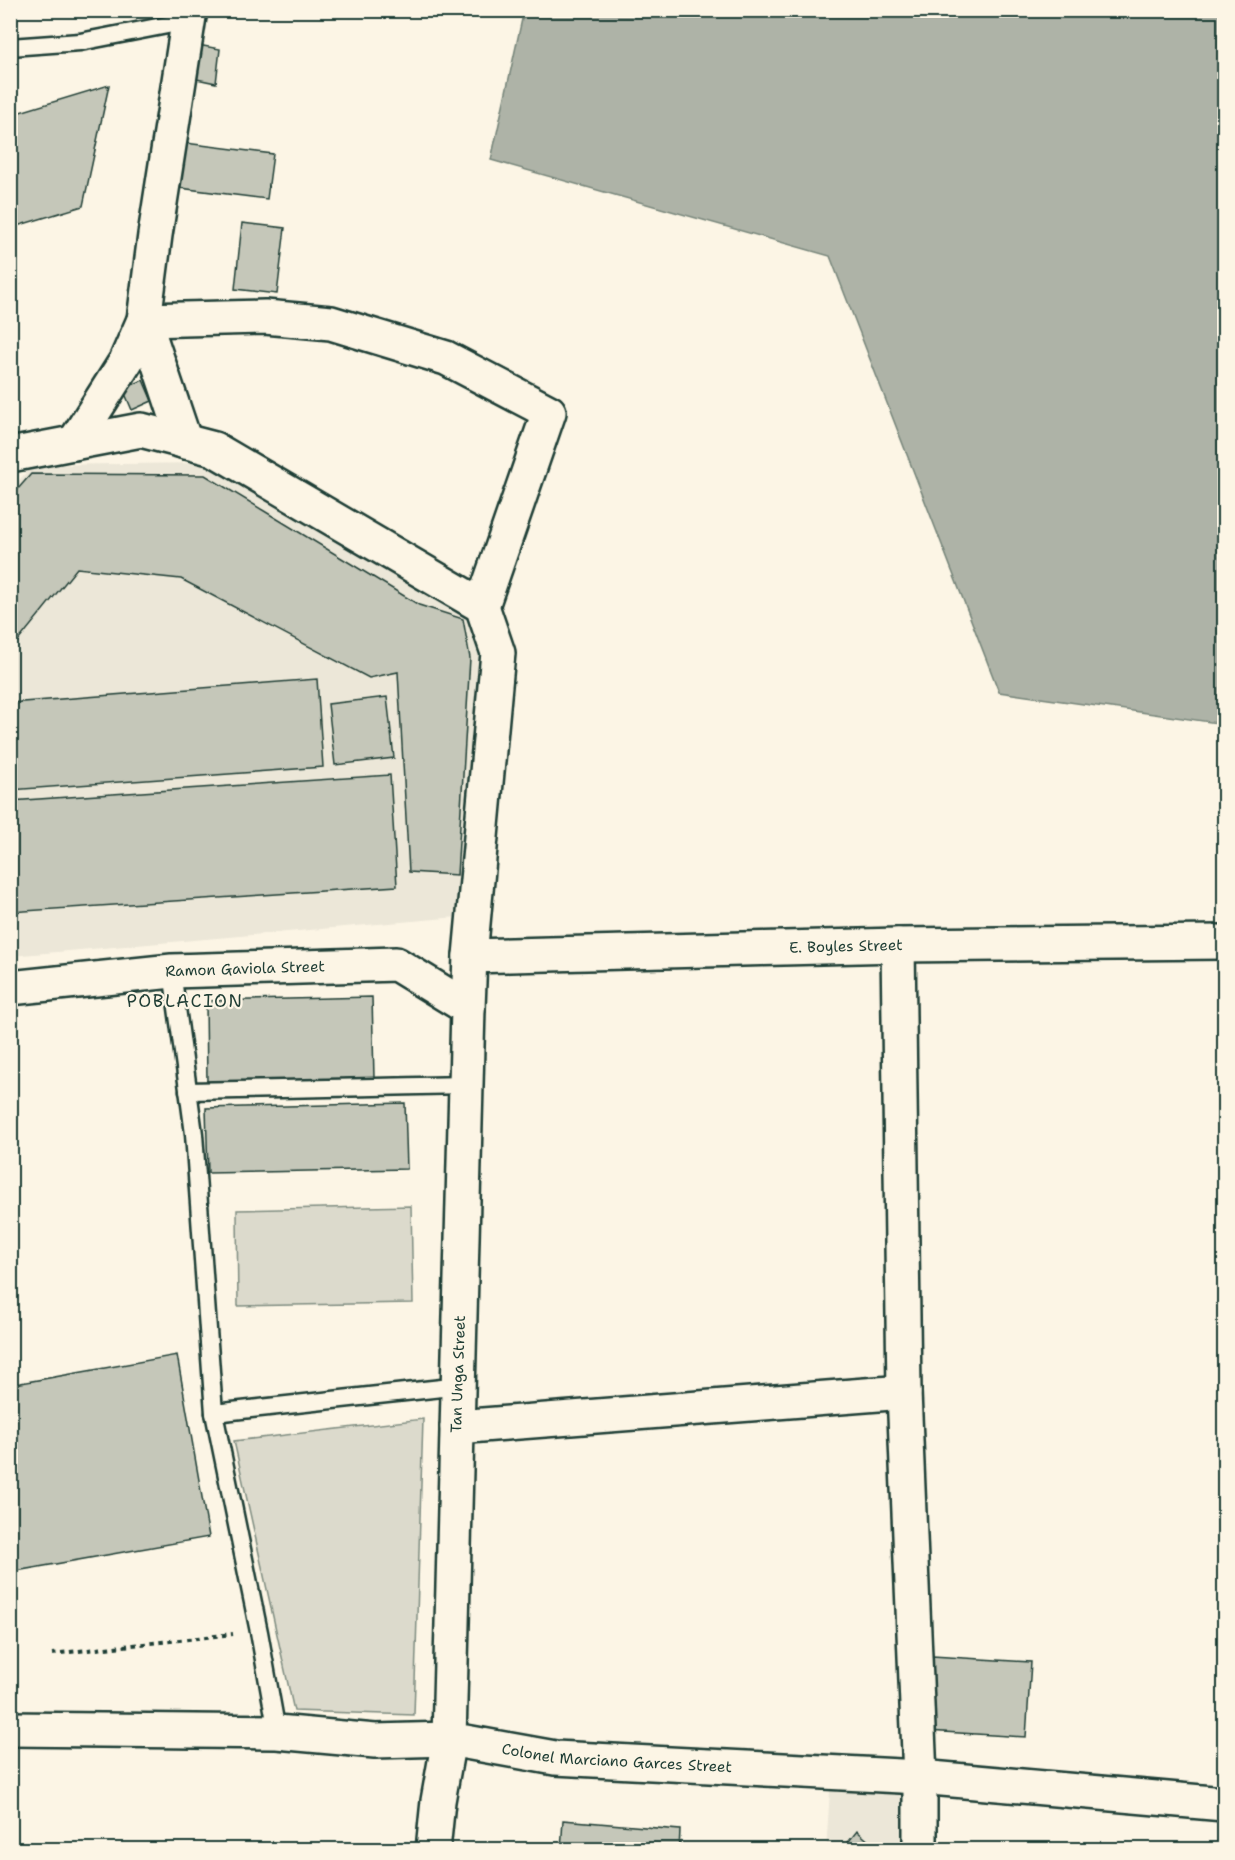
<svg xmlns="http://www.w3.org/2000/svg" width="1235" height="1860" font-family="'Shantell Sans',sans-serif">
<style>
.built{fill:#ece7d8}
.green{fill:#dcdacc;stroke:#7e8c80;stroke-width:1.5}
.water{fill:#aeb3a7;stroke:#758479;stroke-width:1.5}
.building{fill:#c5c7b9;stroke:#1f3d34;stroke-width:1.5}
.lines{fill:none;stroke-linecap:round;stroke-linejoin:round}
.lane-casing{stroke:#1f3d34;stroke-width:21}
.street-casing{stroke:#1f3d34;stroke-width:38}
.secondary-casing{stroke:#1f3d34;stroke-width:38}
.primary-casing{stroke:#1f3d34;stroke-width:38}
.path{stroke:#1f3d34;stroke-width:4;stroke-dasharray:4.5 4.5;stroke-linecap:butt}
.lane{stroke:#fcf5e5;stroke-width:16}
.street{stroke:#fcf5e5;stroke-width:33}
.secondary{stroke:#fcf5e5;stroke-width:33}
.primary{stroke:#fcf5e5;stroke-width:33}
.labels{text-anchor:middle;dominant-baseline:central;stroke-width:4.5;stroke-linejoin:round;paint-order:stroke}
.street-label{font-size:15px;fill:#1f3d34;stroke:#fcf5e5}
.quarter-label{font-size:18px;letter-spacing:1.5px;fill:#1f3d34;stroke:#fcf5e5}
</style>
<rect width="100%" height="100%" fill="#fcf5e5"/>
<filter id="ink" filterUnits="userSpaceOnUse"><feTurbulence type="fractalNoise" baseFrequency=".0167" numOctaves="2"/><feDisplacementMap in="SourceGraphic" scale="12" xChannelSelector="R" yChannelSelector="G"/><feConvolveMatrix kernelMatrix="1 2 1 2 8 2 1 2 1" color-interpolation-filters="sRGB"/></filter>
<g filter="url(#ink)">
<g class="built">
<path d="M207,463L468,617L480,660L458,917L11,956L10,490L33,465Z"/>
<path d="M830,1791L915,1796L911,1849L826,1850Z"/>
</g>
<g class="green">
<path d="M411,1206L413,1303L238,1306L237,1210Z"/>
<path d="M423,1419L414,1715L294,1711L234,1441Z"/>
</g>
<path class="water" d="M524,10L1224,11V724L999,692L830,256L491,160Z"/>
<g class="building">
<path d="M187,43L220,49L216,83L182,76Z"/>
<path d="M109,85L83,206L10,228V115Z"/>
<path d="M185,143L273,154L267,199L180,188Z"/>
<path d="M242,223L285,228L277,294L235,289Z"/>
<path d="M143,380L152,401L132,410L123,389Z"/>
<path d="M31,474L205,475L419,605L463,619L470,658L457,875L409,872L398,672L369,678L181,579L77,568L10,651V498Z"/>
<path d="M317,679L323,767L10,790V703Z"/>
<path d="M387,697L394,758L335,765L328,704Z"/>
<path d="M390,775L397,886L10,912V801Z"/>
<path d="M372,997L374,1078L207,1082L206,1001Z"/>
<path d="M405,1103L407,1169L208,1173L206,1108Z"/>
<path d="M177,1355L209,1537L10,1572V1385Z"/>
<path d="M932,1656L1031,1662L1026,1737L927,1731Z"/>
<path d="M563,1820L680,1830L679,1850H561Z"/>
<path d="M857,1831L879,1850H842Z"/>
</g>
<g class="lines">
<defs>
<g id="lane">
<path d="M10,47L80,42L188,21"/>
<path d="M172,971L194,1134L214,1413L460,1386"/>
<path d="M188,1091L466,1085"/>
<path d="M214,1413L259,1632L277,1732"/>
</g>
<g id="street">
<path d="M144,320L265,317L331,323L446,358L549,412L482,606"/>
<path d="M898,945L904,1392L920,1777V1850"/>
<path id="s1" d="M470,956L898,945L1224,942"/>
<path d="M457,1427L904,1392"/>
<path d="M433,1850L438,1801L449,1739"/>
</g>
<g id="secondary">
<path d="M144,320L185,442"/>
<path d="M74,443L126,361L144,320L155,235L190,10"/>
<path d="M10,455L141,430L214,449L482,606L498,653L470,956L468,1008"/>
<path d="M10,1729L277,1732L375,1741L449,1739"/>
</g>
<g id="primary">
<path id="s2" d="M10,988L172,971L396,964L468,1008L449,1739L555,1758L920,1777L1224,1804"/>
</g>
</defs>
<use href="#lane" class="lane-casing"/>
<use href="#street" class="street-casing"/>
<use href="#secondary" class="secondary-casing"/>
<use href="#primary" class="primary-casing"/>
<path class="path" d="M52,1654L233,1634"/>
<use href="#lane" class="lane"/>
<use href="#street" class="street"/>
<use href="#secondary" class="secondary"/>
<use href="#primary" class="primary"/>
</g>
</g>
<g class="labels">
<g class="street-label">
<text stroke="none"><textPath href="#s1" startOffset="376">E. Boyles Street</textPath></text>
<text stroke="none"><textPath href="#s2" startOffset="236">Ramon Gaviola Street</textPath></text>
<text transform="translate(458 1374) rotate(-88)">Tan Unga Street</text>
<text stroke="none"><textPath href="#s2" startOffset="1372">Colonel Marciano Garces Street</textPath></text>
</g>
<g class="quarter-label">
<text x="185" y="1001">POBLACION</text>
</g>
</g>
<rect width="1235" height="1860" fill="none" stroke="#fcf5e5" stroke-width="36"/>
<rect x="18" y="18" width="1199" height="1824" fill="none" stroke="#1f3d34" stroke-width="2" filter="url(#ink)"/>
</svg>
